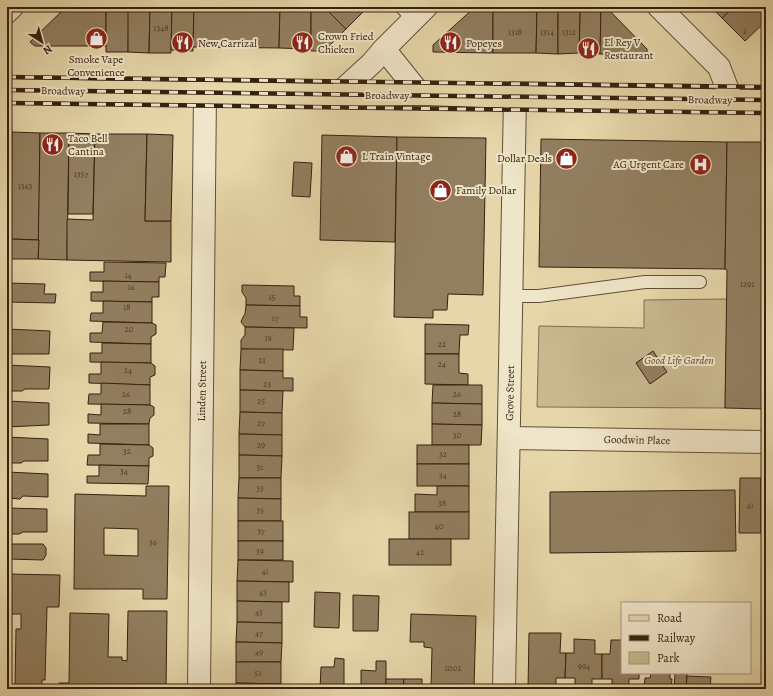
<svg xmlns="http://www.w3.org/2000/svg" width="773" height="696" font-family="Alegreya,serif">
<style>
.green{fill:#c8b890;stroke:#7f6c50}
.building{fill:#927f60;stroke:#36200f;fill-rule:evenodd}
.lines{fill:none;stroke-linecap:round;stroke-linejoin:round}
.lane-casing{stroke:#624e36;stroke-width:14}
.street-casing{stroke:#624e36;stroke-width:24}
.primary-casing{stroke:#36200f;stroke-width:24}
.lane{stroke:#efe5c8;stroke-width:12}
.street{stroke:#efe5c8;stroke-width:22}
.primary{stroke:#e6d7aa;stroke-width:22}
.rail-casing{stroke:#36200f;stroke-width:4.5}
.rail{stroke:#efe5c8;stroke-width:3;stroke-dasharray:9;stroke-linecap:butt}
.labels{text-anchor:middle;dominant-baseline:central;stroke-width:4;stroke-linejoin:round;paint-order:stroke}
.number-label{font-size:9px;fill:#4d3823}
.poi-label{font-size:11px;fill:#36200f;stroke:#efe5c8;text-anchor:start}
.street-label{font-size:11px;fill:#36200f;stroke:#efe5c8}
.park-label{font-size:11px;font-style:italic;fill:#5a462f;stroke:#efe5c8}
</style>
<rect width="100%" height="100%" fill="#e6d7aa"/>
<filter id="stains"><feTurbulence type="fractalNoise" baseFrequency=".005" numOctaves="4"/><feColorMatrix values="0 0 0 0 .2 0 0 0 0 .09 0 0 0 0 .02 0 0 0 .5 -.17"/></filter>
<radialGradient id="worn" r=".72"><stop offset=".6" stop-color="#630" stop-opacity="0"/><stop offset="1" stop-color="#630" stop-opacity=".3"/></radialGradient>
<path class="green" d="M727,299L725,408L537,407L539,326L644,328V300Z"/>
<g class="building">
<path d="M66,7H101L106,12V46H35L30,42Z"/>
<path d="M101,7H129L128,52H106V12Z"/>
<path d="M131,7H150L149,53L128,52V9Z"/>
<path d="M150,7H172L171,53H149Z"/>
<path d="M172,7H194L193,51L171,50Z"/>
<path d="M194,7H280L279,48L193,47Z"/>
<path d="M280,7H311V49L279,48Z"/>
<path d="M311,7H324L346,29L324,51H311Z"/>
<path d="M324,7H368L346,29Z"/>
<path d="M475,7H493V53L433,52V45Z"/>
<path d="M493,7H537L536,53H493Z"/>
<path d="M576,7H601L600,54L579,53L580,11Z"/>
<path d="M601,7H606L647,49V54H600Z"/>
<path d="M711,7H734L722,18Z"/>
<path d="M734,7H766V21L745,41L722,18Z"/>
<path d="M537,11H558V54L536,53Z"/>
<path d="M558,11H580L579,53L558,54Z"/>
<path d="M7,132H12L11,239H7Z"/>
<path d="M12,132L40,133L39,240L11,239Z"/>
<path d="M40,133H69L67,260L38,259Z"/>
<path d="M69,133L95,134L93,214H68Z"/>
<path d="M95,134H147L145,221H171V262L67,260V219L93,220Z"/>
<path d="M147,134L173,135L171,221H145Z"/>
<path d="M322,135L397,137L395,242L320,240Z"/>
<path d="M397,137L486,138L483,295L448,294L447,310H433V318L394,317Z"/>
<path d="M541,139L727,142L725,269L539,267Z"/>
<path d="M727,142H766V409L725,408L727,270L725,269Z"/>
<path d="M294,162L312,163L310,197L292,196Z"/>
<path d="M7,239L39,240L38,259H7Z"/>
<path d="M104,262L166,263L165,277H159V282L90,281V272H104Z"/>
<path d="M103,281L159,282V297H152V302L91,301V292H103Z"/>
<path d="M7,283L45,284L44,294H56L55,303L7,302Z"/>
<path d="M242,285L294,286V296H300V306L246,305V298L242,292Z"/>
<path d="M103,301L152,302V323L90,321L91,313H103Z"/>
<path d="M246,305L300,306V317H307V328L245,327L241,322L243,317L245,314Z"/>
<path d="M103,322L152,323L156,325V334L151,337V344L90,342V333H102Z"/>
<path d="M425,324L469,325L468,335H460L459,354H425Z"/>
<path d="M245,327L294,328L293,350L241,349V340L245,335Z"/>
<path d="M7,329L50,331L49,354H7Z"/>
<path d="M102,343L151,344V363L90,362V353H102Z"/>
<path d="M241,349H283V371L240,370Z"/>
<path d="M653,351L667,372L650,384L636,363Z"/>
<path d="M425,354H459V373L468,374V385L425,384Z"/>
<path d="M101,362L151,363L155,366V375L150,377V385L89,383V374H101Z"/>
<path d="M7,365L50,367L49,389H25L22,391H7Z"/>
<path d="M240,370L283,371V378H293V391L240,390Z"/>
<path d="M101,383L150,385V405L88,404L89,394H101Z"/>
<path d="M433,385H482V404L432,403Z"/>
<path d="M240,390L283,391L282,413L240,412Z"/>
<path d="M7,401L49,403V425L7,427Z"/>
<path d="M432,403L482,404V425L432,424Z"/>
<path d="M101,404L150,405L154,407V415L150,418L149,424L88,423V414L101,415Z"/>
<path d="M240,412L282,413V435L239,434Z"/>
<path d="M100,424H149V445L88,443V434L100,435Z"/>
<path d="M432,424L482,425L481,445H432Z"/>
<path d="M239,434L282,435V456L239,455Z"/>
<path d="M7,437L48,439V461H24L21,463H7Z"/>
<path d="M100,444L149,445L153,448V456L149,458V466L87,465L88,455H100Z"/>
<rect x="417" y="445" width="52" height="19"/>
<path d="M239,455L282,456L281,478H239Z"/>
<rect x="417" y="464" width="52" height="22"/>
<path d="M99,465L149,466L148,484L87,483V476H99Z"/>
<path d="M7,472L48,474V497L23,496L20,499L7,498Z"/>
<path d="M239,478H281V499L238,498Z"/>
<path d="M740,478H761V533H739Z"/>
<rect x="761" y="478" width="5" height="55"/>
<path d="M146,486H169L167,599H143V589H74L75,494L146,496ZM104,528L138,529V556L104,555Z"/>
<path d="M437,486H469V512H415V494L437,495Z"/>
<path d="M735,490L736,551L550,553V492Z"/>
<path d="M238,498L281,499V521H238Z"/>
<path d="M7,508L47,509V532H23L19,534H7Z"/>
<rect x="409" y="512" width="60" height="27"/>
<rect x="238" y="521" width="45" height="20"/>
<rect x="389" y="539" width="62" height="26"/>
<rect x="238" y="541" width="45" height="19"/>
<path d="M7,544H43L46,548V555L43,560L7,559Z"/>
<path d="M238,560L293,561V582L237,581Z"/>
<path d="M7,574L60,575L59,607H47L45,680H42V688L59,689H7V686H15L16,629H21V614H7Z"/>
<path d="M237,581L289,582V602L237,601Z"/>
<path d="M315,592L340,593L339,628L314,627Z"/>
<path d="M353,595L379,596L378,631H353Z"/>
<path d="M237,601L282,602V623L237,622Z"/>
<path d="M128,611H167L166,689H59V683H69L70,613L109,614L108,657H122V660L127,661Z"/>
<path d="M411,614L476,616L474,689H431L432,648L424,647V642H410Z"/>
<path d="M237,622L282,623V643L236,642Z"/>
<path d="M529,633H561L560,653H566L565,678H556V689H528Z"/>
<path d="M574,639L595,640V654H602V679H592V689H575V678H565L566,653H574Z"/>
<path d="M611,640H622V673H639V679H629V689H612V679H602V654H610Z"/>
<path d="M236,642L282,643L281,662H236Z"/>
<path d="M335,658L344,659V689H320L321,667H334Z"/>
<path d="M376,661H386V689H361V670L376,671Z"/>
<path d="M236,662H281V684L236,683Z"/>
<path d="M651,673H670V679H672L671,689H644L645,678H650Z"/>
<path d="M675,673H687L686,689H674Z"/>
<path d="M687,676L711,677L710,689H686Z"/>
<path d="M386,679H404L403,689H386Z"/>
<path d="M404,679H422V689H403Z"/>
<path d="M236,683L281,684V689H236Z"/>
</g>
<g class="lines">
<defs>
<g id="lane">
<path d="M401,7L413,19"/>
<path d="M511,296H539L645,282H700"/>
</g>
<g id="street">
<path d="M659,7L719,67L732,101"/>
<path d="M7,12L12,7"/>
<path d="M384,49L420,94"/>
<path d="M337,95L372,63L384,49L426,7"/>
<path d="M509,438L766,442"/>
<path d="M199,689L205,93"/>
<path d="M504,689L515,97"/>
</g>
<path id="primary" d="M7,90L337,95L420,94L515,97L766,101"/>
</defs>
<use href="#lane" class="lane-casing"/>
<use href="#street" class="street-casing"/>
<use href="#primary" class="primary-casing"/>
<use href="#lane" class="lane"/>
<use href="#street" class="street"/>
<use href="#primary" class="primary"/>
<defs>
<g id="rail">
<path d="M7,77L766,87"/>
<path d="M7,90L766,100"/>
<path d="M7,103L766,113"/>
</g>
</defs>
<use href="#rail" class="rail-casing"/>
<use href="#rail" class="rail"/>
</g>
<defs>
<symbol id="shop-disc" viewBox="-11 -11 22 22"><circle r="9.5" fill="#8f2418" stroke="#efe5c8"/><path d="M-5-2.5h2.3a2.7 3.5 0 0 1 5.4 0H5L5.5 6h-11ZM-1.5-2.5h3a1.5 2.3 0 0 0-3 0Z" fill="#fff"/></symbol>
<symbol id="restaurant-disc" viewBox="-11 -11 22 22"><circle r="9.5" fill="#8f2418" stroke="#efe5c8"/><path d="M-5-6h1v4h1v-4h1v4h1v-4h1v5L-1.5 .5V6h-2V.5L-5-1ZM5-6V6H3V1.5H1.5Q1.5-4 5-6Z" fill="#fff"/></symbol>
<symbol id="hospital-disc" viewBox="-11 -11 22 22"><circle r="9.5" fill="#8f2418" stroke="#efe5c8"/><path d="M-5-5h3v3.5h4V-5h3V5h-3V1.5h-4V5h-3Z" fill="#fff"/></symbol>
</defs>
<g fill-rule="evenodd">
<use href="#shop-disc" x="84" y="26" width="25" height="25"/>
<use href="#restaurant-disc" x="290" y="30" width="25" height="25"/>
<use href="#restaurant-disc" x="170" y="30" width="25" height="25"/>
<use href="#restaurant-disc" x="438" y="30" width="25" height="25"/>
<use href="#restaurant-disc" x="576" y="36" width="25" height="25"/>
<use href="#restaurant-disc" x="40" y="132" width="25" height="25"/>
<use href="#shop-disc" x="334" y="144" width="25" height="25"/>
<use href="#shop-disc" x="554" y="146" width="25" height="25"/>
<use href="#hospital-disc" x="688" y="152" width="25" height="25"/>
<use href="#shop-disc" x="428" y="178" width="25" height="25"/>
</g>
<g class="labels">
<g class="number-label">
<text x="161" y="28">1348</text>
<text x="745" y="31">2</text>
<text x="515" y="32">1318</text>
<text x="547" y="32">1314</text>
<text x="569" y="32">1312</text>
<text x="81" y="174">1357</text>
<text x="25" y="186">1363</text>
<text x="128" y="275">14</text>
<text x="747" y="284">1291</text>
<text x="131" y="287">16</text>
<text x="272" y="297">15</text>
<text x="127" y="307">18</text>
<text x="275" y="318">17</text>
<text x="129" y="329">20</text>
<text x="268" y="338">19</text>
<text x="442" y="344">22</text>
<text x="262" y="360">21</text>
<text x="442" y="364">24</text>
<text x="128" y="370">24</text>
<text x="267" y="384">23</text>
<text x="126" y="394">26</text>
<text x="457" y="394">26</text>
<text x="261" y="401">25</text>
<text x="127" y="411">28</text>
<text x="457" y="414">28</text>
<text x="261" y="423">27</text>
<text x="457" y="435">30</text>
<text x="261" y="445">29</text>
<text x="127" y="451">32</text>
<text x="443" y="454">32</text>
<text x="260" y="467">31</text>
<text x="124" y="471">34</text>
<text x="443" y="475">34</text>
<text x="260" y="488">33</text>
<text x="442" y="503">38</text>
<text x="750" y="505">41</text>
<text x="260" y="510">35</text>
<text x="439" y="526">40</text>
<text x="261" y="531">37</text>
<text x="153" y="542">36</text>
<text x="260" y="551">39</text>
<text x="420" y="552">42</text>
<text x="265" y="571">41</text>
<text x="263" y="592">43</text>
<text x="259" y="612">45</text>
<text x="259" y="633">47</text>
<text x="259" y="652">49</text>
<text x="584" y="666">994</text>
<text x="453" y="668">1002</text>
<text x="258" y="673">51</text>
</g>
<g class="poi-label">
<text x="318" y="36">Crown Fried<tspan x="318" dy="13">Chicken</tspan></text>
<text x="604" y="42">El Rey V<tspan x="604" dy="13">Restaurant</tspan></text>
<text x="198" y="43">New Carrizal</text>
<text x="466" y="43">Popeyes</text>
<text x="96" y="59" text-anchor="middle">Smoke Vape<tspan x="96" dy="13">Convenience</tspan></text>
<text x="68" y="138">Taco Bell<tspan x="68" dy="13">Cantina</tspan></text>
<text x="362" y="156">L Train Vintage</text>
<text x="552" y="158" text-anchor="end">Dollar Deals</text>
<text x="684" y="164" text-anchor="end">AG Urgent Care</text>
<text x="456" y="190">Family Dollar</text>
</g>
<g class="street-label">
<text transform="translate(63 91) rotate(1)">Broadway</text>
<text x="387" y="95">Broadway</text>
<text transform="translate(710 100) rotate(1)">Broadway</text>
<text transform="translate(202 391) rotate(-89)">Linden Street</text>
<text transform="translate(510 393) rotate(-89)">Grove Street</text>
<text transform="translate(637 440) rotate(1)">Goodwin Place</text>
</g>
<g class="park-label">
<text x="679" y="360">Good Life Garden</text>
</g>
</g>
<rect width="773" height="696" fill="none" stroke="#e6d7aa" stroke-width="24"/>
<rect x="8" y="8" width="757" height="680" fill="none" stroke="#36200f" stroke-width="2"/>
<rect x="12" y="12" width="749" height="672" fill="none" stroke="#36200f"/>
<rect x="621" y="602" width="130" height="72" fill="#efe5c8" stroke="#a5967e"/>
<rect x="629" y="615" width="20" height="6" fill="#e6d7aa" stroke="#a5967e"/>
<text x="657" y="622" font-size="12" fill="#36200f">Road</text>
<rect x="629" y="635" width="20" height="6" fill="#36200f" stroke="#a5967e"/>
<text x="657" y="642" font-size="12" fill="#36200f">Railway</text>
<rect x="629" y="652" width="20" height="12" fill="#c8b890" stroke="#a5967e"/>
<text x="657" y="662" font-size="12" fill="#36200f">Park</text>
<g transform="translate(42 42) rotate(144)" stroke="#efe5c8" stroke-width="3" paint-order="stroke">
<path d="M0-3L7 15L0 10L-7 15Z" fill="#36200f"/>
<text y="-6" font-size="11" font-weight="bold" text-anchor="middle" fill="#36200f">N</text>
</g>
<rect width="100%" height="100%" filter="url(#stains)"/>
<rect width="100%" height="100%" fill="url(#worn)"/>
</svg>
